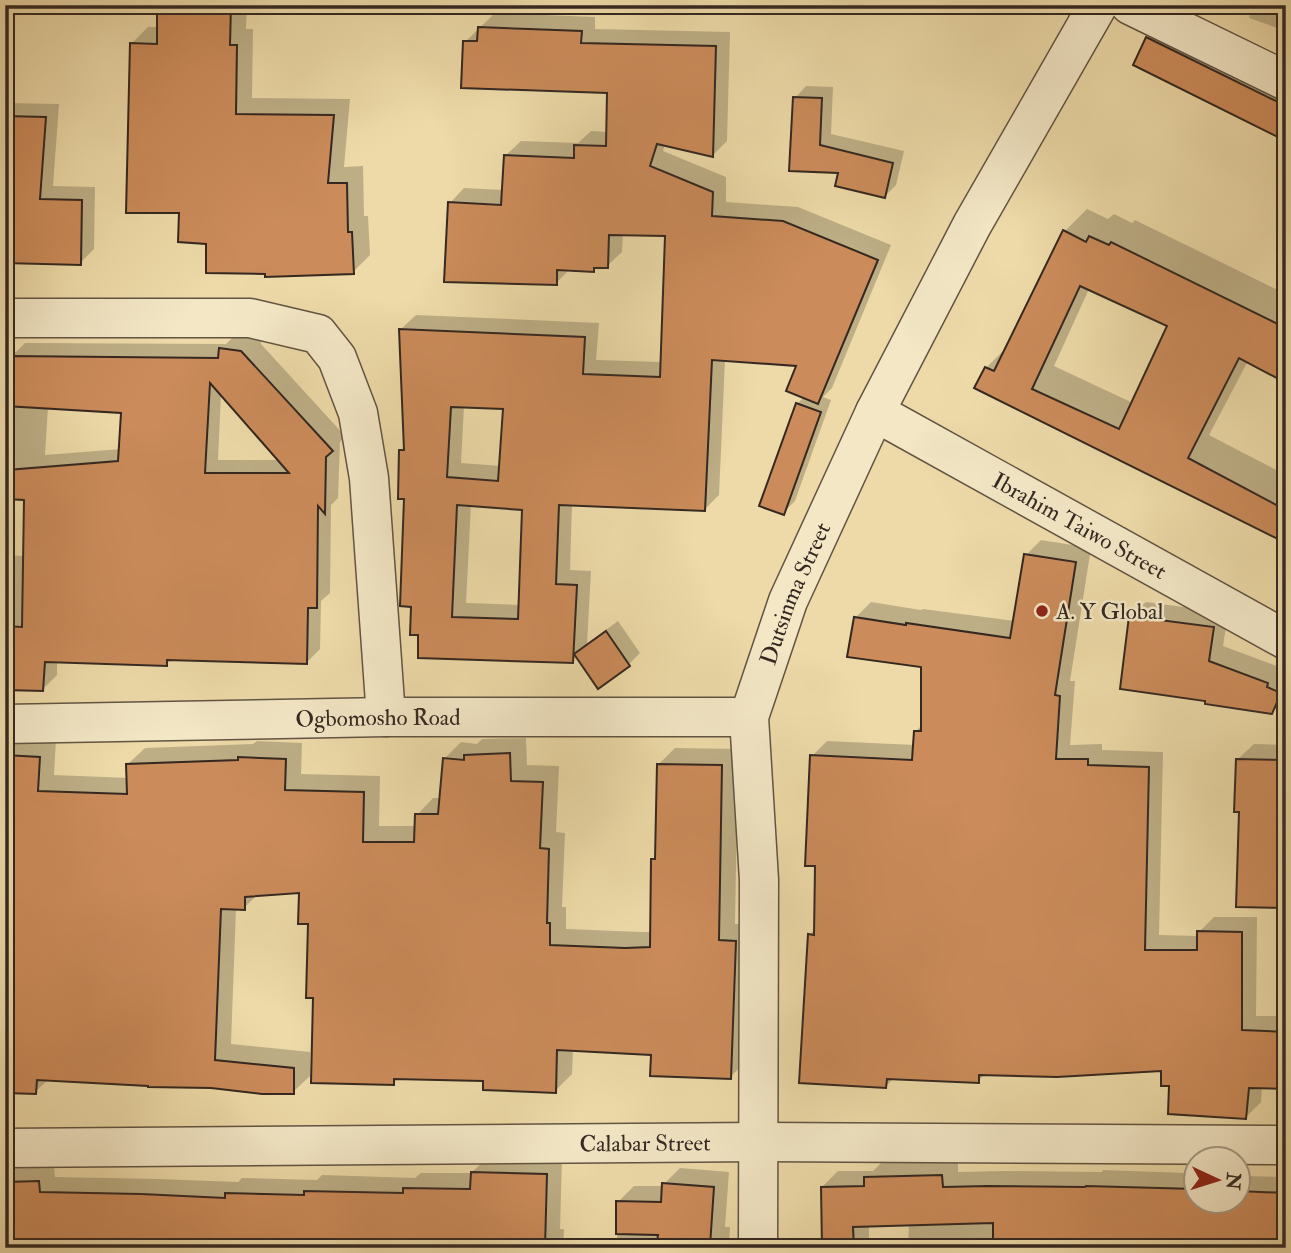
<svg xmlns="http://www.w3.org/2000/svg" width="1291" height="1253" font-family="'IM FELL Double Pica',serif">
<style>
.shadow{fill:#0003;fill-rule:evenodd}
.building{fill:#cb8b5a;stroke:#342821;stroke-width:2;fill-rule:evenodd}
.lines{fill:none;stroke-linecap:round;stroke-linejoin:round}
.minor-casing{stroke:#625443;stroke-width:41}
.minor{stroke:#f3e7c6;stroke-width:38}
.poi-dot{fill:#8f2418;stroke:#f3e7c6;stroke-width:2.5}
.labels{text-anchor:middle;dominant-baseline:central;stroke-width:5;stroke-linejoin:round;paint-order:stroke}
.street-label{font-size:23px;fill:#342821;stroke:#f3e7c6}
.poi-label{font-size:23px;fill:#342821;stroke:#f3e7c6;text-anchor:start}
</style>
<rect width="100%" height="100%" fill="#eddaa8"/>
<filter id="stains"><feTurbulence type="fractalNoise" baseFrequency=".00286" numOctaves="4"/><feColorMatrix values="0 0 0 0 .2 0 0 0 0 .09 0 0 0 0 .02 0 0 0 .5 -.17"/></filter>
<radialGradient id="worn" r=".72"><stop offset=".6" stop-color="#630" stop-opacity="0"/><stop offset="1" stop-color="#630" stop-opacity=".3"/></radialGradient>
<g class="shadow">
<path d="M158,5H247L246,29H253L252,98L350,99L344,167L363,166L364,216H368L370,255L353,272H267L208,242L181,212L131,44L148,27H158Z"/>
<path d="M1253,5H1286V31L1249,18Z"/>
<path d="M495,13L595,17V29L730,32L727,141L713,155L665,144L663,151L726,177V202L798,207L891,245L832,388L823,397L831,400L795,501L783,513L797,404L804,397L799,365L725,360L719,495L705,509L572,504L570,570L591,571L587,644L618,621L640,653L629,664L577,656L572,661L420,633L413,605L401,451L405,446L401,329L416,315L599,323L596,360L662,362L667,235L623,234L622,252L607,266H597L593,270L570,269L556,283L450,203L464,188L503,190L506,155L521,141L578,143L591,131L608,132L609,91L465,42ZM464,406L504,407L501,466L461,463ZM471,504L524,508L521,605L466,603Z"/>
<path d="M1170,16L1286,72V139L1148,38Z"/>
<path d="M806,86L833,87L831,134L904,151L896,185L885,196L840,171L791,170L795,98Z"/>
<path d="M5,103L59,104L53,186L95,187L94,249L80,263L5,261Z"/>
<path d="M1087,209L1108,219L1114,214L1132,223L1135,220L1286,294V381L1248,361L1209,435L1286,475V541L986,368L1008,346L1065,231ZM1089,289L1169,326L1133,403L1054,366Z"/>
<path d="M235,335L261,338V344L345,436L340,442L338,498L331,505L330,593L321,601L320,649L306,663L172,658L166,664L57,661V675L43,689L5,688V555L25,556L26,498L8,486H5V351L16,352L25,343L226,344ZM221,394L280,460H218ZM48,407L123,411L121,449L45,455Z"/>
<path d="M1041,540L1091,548L1070,681H1075L1070,745L1102,744V750L1163,752L1159,935L1199,936V932L1214,917H1257L1256,1016H1286V1088L1262,1087L1261,1102L1246,1117L1171,1085L1163,1069L986,1073L978,1081L894,1078L885,1087L809,935L816,929L817,864L812,756L827,741L915,745L916,731L923,724V666L856,617L871,602L921,610L923,609L1015,621L1026,555Z"/>
<path d="M1146,602L1228,613L1223,646L1282,668L1281,672L1286,674V698L1272,712L1131,616Z"/>
<path d="M5,738L56,740L54,775L129,778L128,764L145,748L253,744L257,741L302,743L301,774L380,776L379,826H416L417,815L433,798H441L444,759L461,742L477,744L482,739L526,738L527,765L559,766L556,832L565,833L562,907H566V929L642,932H652L653,860L657,856L659,764L675,748L738,749L735,924L752,925L747,1061L730,1077L653,1053L573,1049L572,1074L555,1091L485,1080L399,1077L393,1083L315,996L310,922L301,891L258,894L244,908H236L231,1044L310,1052V1076L293,1092L49,1079L35,1092L5,1091Z"/>
<path d="M1254,744L1286,745V907L1240,810H1236L1238,759Z"/>
<path d="M488,1157L562,1159L560,1229H564L563,1248H5V1168L54,1166L55,1177L157,1179L238,1182L242,1178L317,1180L322,1175L415,1178L421,1173H471Z"/>
<path d="M958,1160V1172L1004,1171L1102,1172L1103,1170L1187,1173L1190,1171H1196V1200H1238V1173H1243L1242,1176L1286,1177V1248H908L909,1224L869,1225V1248H824L822,1187L838,1171H873L882,1162Z"/>
<path d="M680,1168L729,1172L725,1227H730L729,1248H617L618,1202L634,1186H664V1184Z"/>
</g>
<g class="building">
<path d="M157,5H231L230,45H237L236,114L334,115L328,183H347L348,232H352L354,274L265,277V274L206,273V244L178,242L179,213H126L130,43L157,44Z"/>
<path d="M478,27L582,31L581,43L716,46L713,157L657,144L650,166L713,192L712,216L783,221L878,260L818,404L786,391L796,366L712,360L705,511L559,505L556,584L577,585L573,663L418,658V635H410L411,607L400,606L404,499H398L399,450H404L399,329L585,337L583,374L660,377L665,236L609,235L608,268H594V272L557,270V285L444,282L448,202L501,205L504,155L574,158V145L606,146L607,93L461,88L463,41H477ZM451,407L503,409L498,481L447,477ZM457,505L522,510L518,619L452,617Z"/>
<path d="M1146,37L1276,101L1286,103V141L1133,65Z"/>
<path d="M793,97L822,98L820,145L893,163L885,198L835,186L838,173L789,171Z"/>
<path d="M5,116L46,117L40,199L82,200L81,265L5,263Z"/>
<path d="M1063,230L1086,242L1089,236L1109,245L1111,242L1286,328V383L1239,358L1188,458L1286,510V543L974,388L985,367L994,371ZM1080,286L1167,326L1119,429L1032,389Z"/>
<path d="M219,348L241,351L333,451L326,457L325,514L318,506L317,608H308L307,664L167,660V666L45,662L43,691L5,690V626L22,627L24,500L6,499L7,470L118,461L121,413L5,406L9,356L218,358ZM210,383L289,473H205Z"/>
<path d="M796,403L821,412L784,515L759,506Z"/>
<path d="M1024,554L1076,562L1055,695L1060,696L1056,759H1088V765L1149,767L1145,950H1197V931L1242,932V1030L1286,1032V1089L1249,1088L1246,1119L1168,1114L1169,1086H1161V1071L1057,1077L979,1075V1083L887,1079L886,1088L799,1083L808,934L814,935L815,866H805L810,755L912,760L914,731H921V667L847,657L854,617L906,625V623L1010,638Z"/>
<path d="M1129,616L1214,627L1209,661L1268,683L1267,687L1281,693L1272,714L1205,704V701L1120,689Z"/>
<path d="M606,631L630,666L598,689L574,654Z"/>
<path d="M510,753L511,781L543,782L540,848L549,849L547,923H550V945L625,948L650,947L651,859H655L657,764L722,765L719,940L736,941L731,1079L650,1076L651,1055L557,1050L556,1093L483,1090V1081L394,1079V1085L311,1083L313,998H306L308,924H298L299,893L245,897V910L221,909L215,1060L294,1068V1094H262L211,1088L148,1087V1086L37,1080L36,1094L5,1093V755L40,757L38,791L127,794L126,764L238,760V757L286,759L285,790L364,792L363,842H414L415,814H438L443,758L464,760V755Z"/>
<path d="M1236,759L1286,760V908L1236,907L1239,812H1234Z"/>
<path d="M471,1172L547,1174L545,1248H188L140,1246V1248H5V1182L39,1181L40,1192L141,1194L225,1198V1193L304,1195V1191L403,1193V1188L470,1189Z"/>
<path d="M942,1175L943,1187L987,1186L1085,1187L1086,1186L1196,1189V1200H1238V1191L1286,1193V1248H1127L1062,1245V1248H993V1223L853,1227L854,1248H822L821,1187L864,1186V1177Z"/>
<path d="M662,1183L714,1187L710,1246L657,1242L658,1235L616,1234V1201L661,1202Z"/>
</g>
<g class="lines">
<defs>
<g id="minor">
<path d="M1130,5L1286,81"/>
<path d="M5,318H250L318,334L337,358L358,413L369,478L386,717"/>
<path id="s1" d="M875,412L1286,640"/>
<path id="s2" d="M5,724L386,717H749"/>
<path id="s3" d="M5,1148L759,1142L1286,1145"/>
<path id="s4" d="M758,1248L759,880L749,717L788,601L875,412L972,225L1098,5"/>
</g>
</defs>
<use href="#minor" class="minor-casing"/>
<use href="#minor" class="minor"/>
</g>
<circle class="poi-dot" cx="1042" cy="611" r="7"/>
<g class="labels">
<g class="street-label">
<text stroke="none"><textPath href="#s1" startOffset="234">Ibrahim Taiwo Street</textPath></text>
<text stroke="none"><textPath href="#s4" startOffset="663">Dutsinma Street</textPath></text>
<text stroke="none"><textPath href="#s2" startOffset="373">Ogbomosho Road</textPath></text>
<text stroke="none"><textPath href="#s3" startOffset="640">Calabar Street</textPath></text>
</g>
<g class="poi-label">
<text x="1056" y="611">A. Y Global</text>
</g>
</g>
<rect width="1291" height="1253" fill="none" stroke="#eddaa8" stroke-width="28"/>
<rect x="7" y="7" width="1277" height="1239" fill="none" stroke="#342821" stroke-width="3.5"/>
<rect x="14" y="14" width="1263" height="1225" fill="none" stroke="#342821" stroke-width="2"/>
<g transform="translate(1217 1180) rotate(94)"><circle r="33" fill="#f3e7c6" stroke="#a79b84" stroke-width="2"/>
<path d="M0-5L12 26L0 18L-12 26Z" fill="#8f2418"/>
<text y="-10" font-size="19" font-weight="bold" text-anchor="middle" fill="#342821">N</text>
</g>
<rect width="100%" height="100%" filter="url(#stains)"/>
<rect width="100%" height="100%" fill="url(#worn)"/>
</svg>
